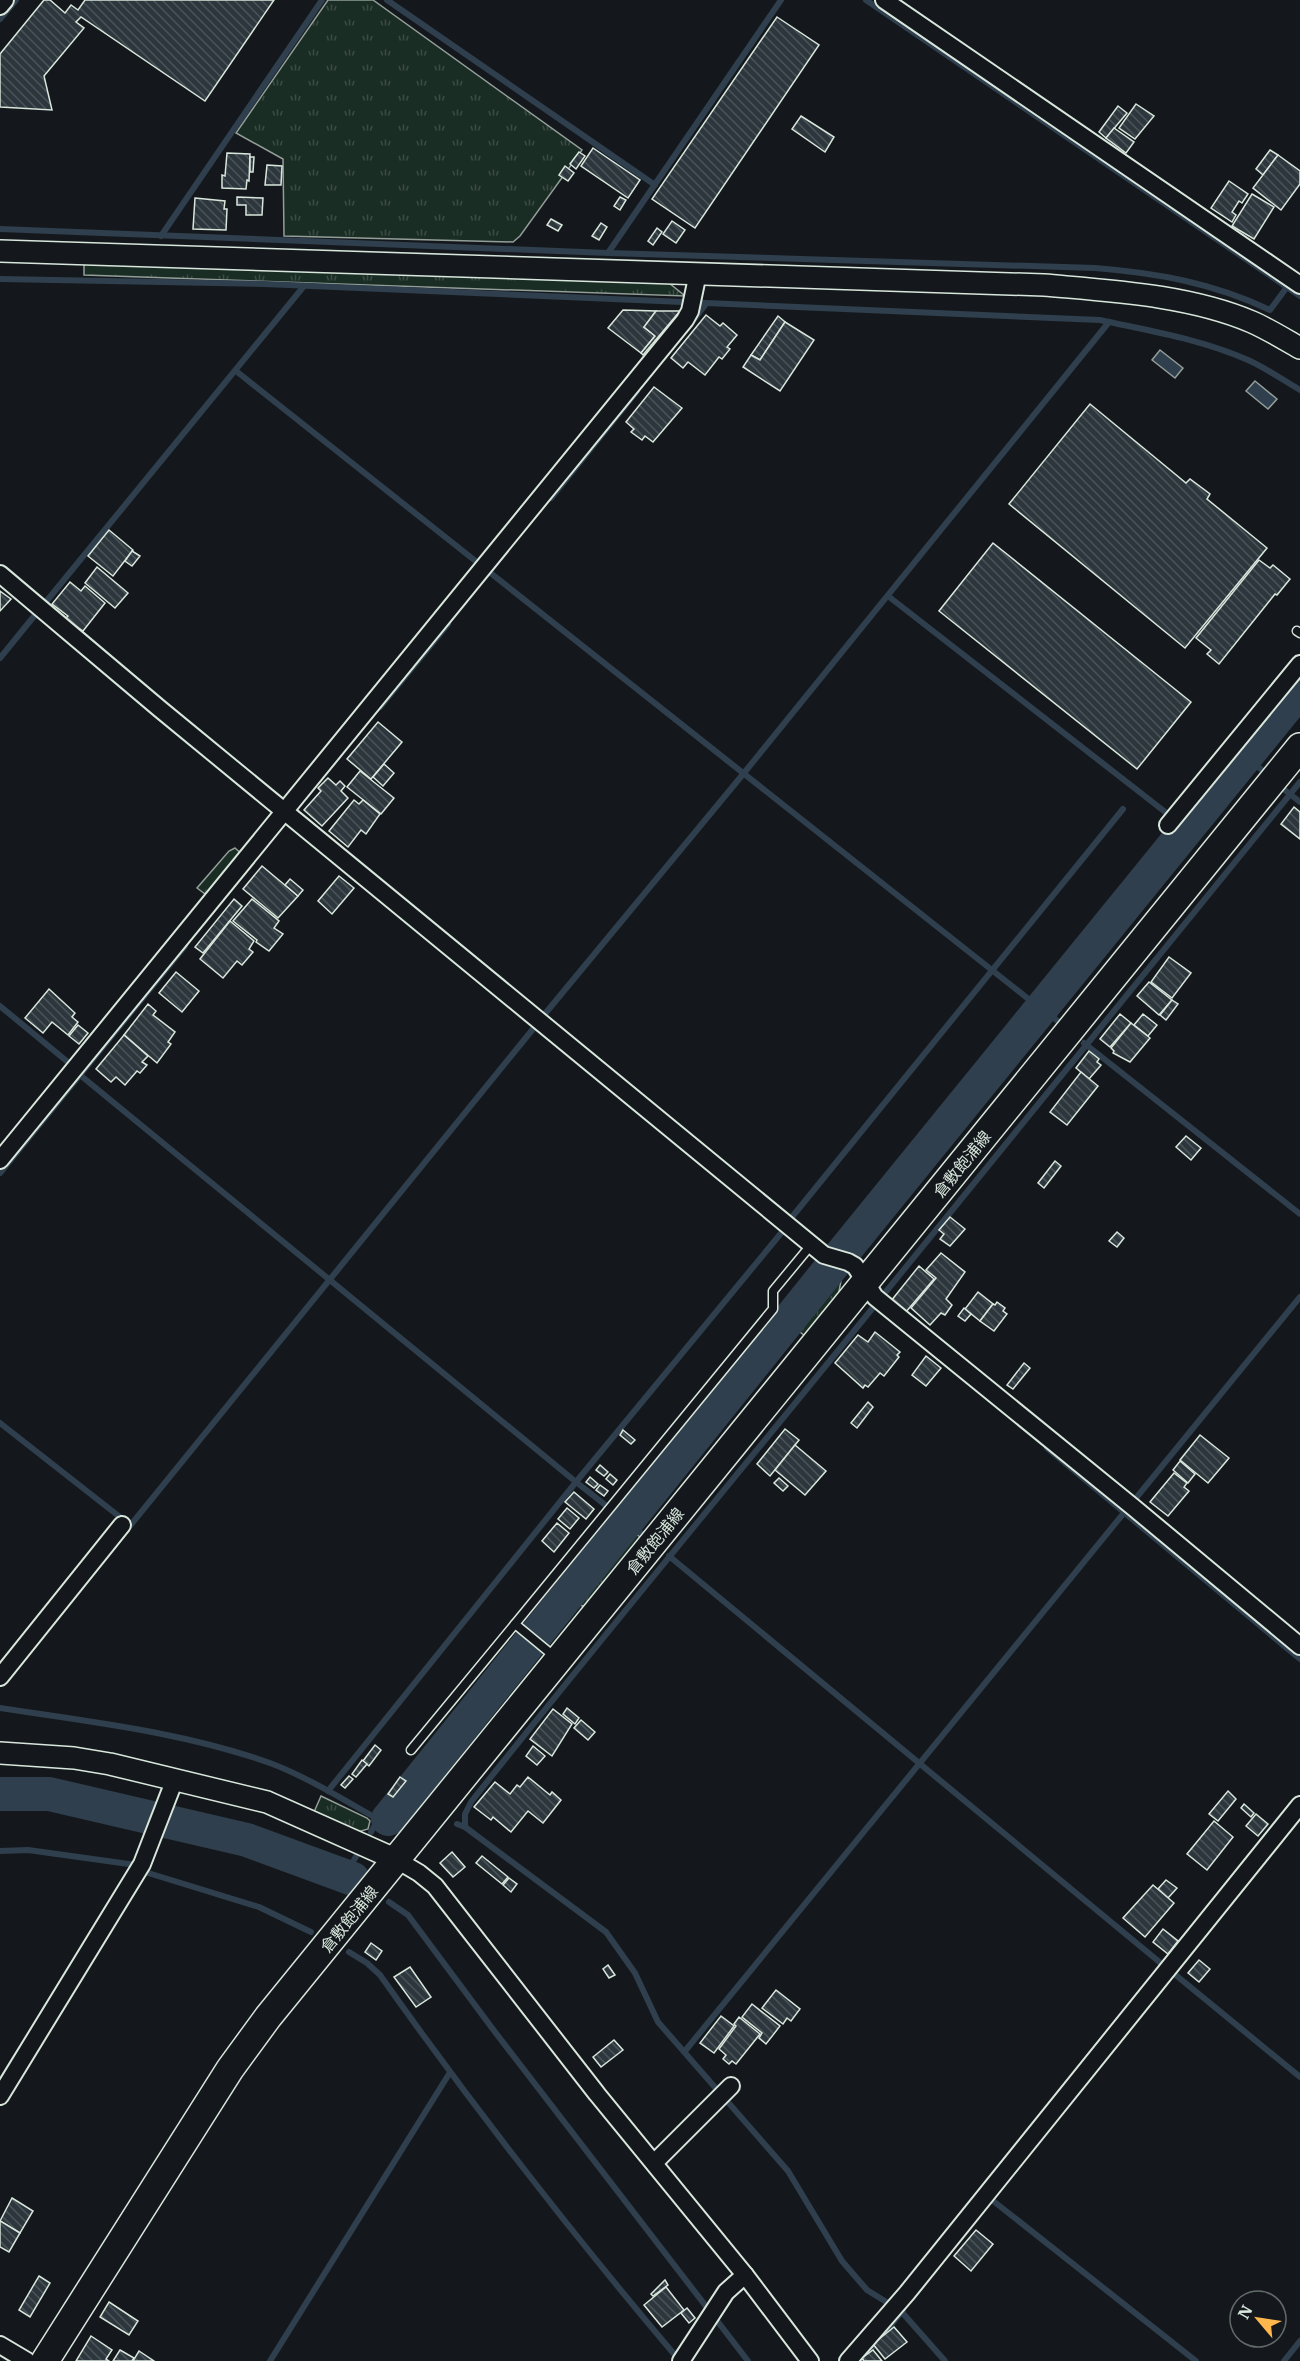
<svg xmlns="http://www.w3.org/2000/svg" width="1300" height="2361" font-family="'IBM Plex Serif','Noto Sans JP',serif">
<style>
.grass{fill:url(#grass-tufts);stroke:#939e99;stroke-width:1.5}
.water{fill:#2f3f4d;stroke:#939e99;stroke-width:1.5}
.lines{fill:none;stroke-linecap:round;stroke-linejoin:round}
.stream{stroke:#2f3f4d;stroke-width:6}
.river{stroke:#2f3f4d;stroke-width:34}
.building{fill:url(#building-back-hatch);stroke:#d8e6dc;stroke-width:1.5}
.service-casing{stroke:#d8e6dc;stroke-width:11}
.minor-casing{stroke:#d8e6dc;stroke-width:20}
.tertiary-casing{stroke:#d8e6dc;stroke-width:24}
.primary-casing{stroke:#d8e6dc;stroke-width:30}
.service{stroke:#14181c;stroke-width:8}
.minor{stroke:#14181c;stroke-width:16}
.tertiary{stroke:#14181c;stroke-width:21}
.primary{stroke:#14181c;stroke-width:27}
.labels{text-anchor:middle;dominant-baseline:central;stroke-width:4.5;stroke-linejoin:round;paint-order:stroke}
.street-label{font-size:16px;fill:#d8e6dc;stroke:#14181c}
</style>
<defs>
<pattern id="grass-tufts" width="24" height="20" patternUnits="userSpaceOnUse" patternTransform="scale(1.5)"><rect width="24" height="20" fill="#1a2d24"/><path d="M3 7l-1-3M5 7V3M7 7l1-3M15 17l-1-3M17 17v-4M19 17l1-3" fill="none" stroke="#3b4b43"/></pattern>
<pattern id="building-back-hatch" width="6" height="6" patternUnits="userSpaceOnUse" patternTransform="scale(1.5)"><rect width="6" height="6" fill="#2c363c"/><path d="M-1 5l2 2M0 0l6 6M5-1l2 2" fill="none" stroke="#4a5358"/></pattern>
</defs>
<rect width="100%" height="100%" fill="#14181c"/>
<g class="grass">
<path d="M328,0H373L582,150L520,236L513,242L284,236L283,159L236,133Z"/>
<path d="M84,262L669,283L685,296L84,275Z"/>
<path d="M235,848L243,855L209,897L197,888L229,851Z"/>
<path d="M839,1276L841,1281L839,1291L841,1293L806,1337L794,1327C805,1313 823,1283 839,1276Z"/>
<path d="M630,1528L641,1538L587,1605L582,1606L577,1597Z"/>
<path d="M321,1796L367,1818L370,1821L368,1829L358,1832L314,1812Z"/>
</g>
<g class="water">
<path d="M1160,350L1183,368L1175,378L1152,360Z"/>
<path d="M1255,381L1277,399L1268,409L1246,391Z"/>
</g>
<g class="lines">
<g class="stream">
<path d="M387,0L655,185"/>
<path d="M866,0L1300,296"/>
<path d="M0,19L16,0"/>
<path d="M0,229L608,253L1095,268C1158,273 1213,283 1270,310L1287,287"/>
<path d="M161,236L322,0"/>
<path d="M608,253L781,0"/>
<path d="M0,279L265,284L1100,320C1150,331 1201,339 1248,360C1266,368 1283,380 1300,390"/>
<path d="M692,322L706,304"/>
<path d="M236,371L478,563"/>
<path d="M551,498L637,391"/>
<path d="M488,571L1041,1009"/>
<path d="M888,596L1187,829"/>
<path d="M45,603L304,286"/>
<path d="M0,658L35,615"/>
<path d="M380,707L448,624"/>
<path d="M1246,757L1263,771"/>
<path d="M1286,791L1300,802"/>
<path d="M0,1006L69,1063"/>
<path d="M1042,1008L1060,1023"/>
<path d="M544,1015L744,773L1109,322"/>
<path d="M1084,1043L1300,1214"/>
<path d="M80,1075L576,1482L641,1533"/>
<path d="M0,1173L185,946"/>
<path d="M792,1217L1123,809"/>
<path d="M0,1423L125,1521"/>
<path d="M1047,1448L1300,1659"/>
<path d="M125,1532L533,1029"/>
<path d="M669,1556L1163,1965"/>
<path d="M0,1708C91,1722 183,1732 270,1763C307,1777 342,1799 376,1818L388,1819"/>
<path d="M328,1791L576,1482L782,1232"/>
<path d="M405,1800L421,1811"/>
<path d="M457,1824L465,1827L606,1932L635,1973L658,2022L788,2171L842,2261L867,2290L888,2303"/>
<path d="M465,1827V1814L471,1802C601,1638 735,1478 867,1315C1012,1138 1155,959 1300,782"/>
<path d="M371,1832L379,1818"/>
<path d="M0,1851L28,1850L136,1865L137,1861"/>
<path d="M145,1872L259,1907L311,1932"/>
<path d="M344,1876L357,1855"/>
<path d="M389,1902L408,1915L495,2032L748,2361"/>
<path d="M349,1952L367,1963L380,1975C474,2108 574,2236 679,2360"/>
<path d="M1172,1972L1300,2077"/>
<path d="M685,2051L1300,1297"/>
<path d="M992,2200L1196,2361"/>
<path d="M900,2310L945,2361"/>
<path d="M270,2361L449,2074"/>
<path d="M861,2361L903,2310"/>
<path d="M1284,2361L1300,2341"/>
</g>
<g class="river">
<path d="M0,1794H49L247,1840L353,1879"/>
<path d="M388,1819L845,1250L1300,690"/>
</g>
</g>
<g class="building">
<path d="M44,0H50L65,13L71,5L78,10L85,0H274L205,101L81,17L76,22L84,28L44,76L52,110L0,107V54Z"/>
<path d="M777,17L819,45L695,228L652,199Z"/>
<path d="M1136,104L1154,116L1135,139L1119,128Z"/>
<path d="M1118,106L1127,113L1106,138L1099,132Z"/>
<path d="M801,116L834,137L825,152L792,129Z"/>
<path d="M1114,128L1134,142L1126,153L1106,138Z"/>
<path d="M593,148L640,180L628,198L581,166Z"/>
<path d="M1270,150L1278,155L1263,175L1256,169Z"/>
<path d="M579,152L585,156L576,169L570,164Z"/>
<path d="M227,153L250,154L249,181L247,180L246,189L222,188V175L225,176Z"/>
<path d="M1278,155L1300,171V184L1281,210L1253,188Z"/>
<path d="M250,157H254L253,172H250Z"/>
<path d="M267,165L282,166L281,185H265Z"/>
<path d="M565,166L574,173L568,181L559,175Z"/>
<path d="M1229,181L1248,194L1242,203L1239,201L1232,212L1236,215L1232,222L1211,208Z"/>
<path d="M1252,194L1274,207L1254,239L1232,226Z"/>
<path d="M237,197L263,198L262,215H246V205H237Z"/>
<path d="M620,197L626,200L620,210L614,206Z"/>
<path d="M195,198L225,201L224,209H227L226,230L193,229Z"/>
<path d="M551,219L562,225L558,231L547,225Z"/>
<path d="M672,221L685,230L676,243L663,234Z"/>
<path d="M601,223L607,227L599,240L592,236Z"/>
<path d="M657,228L662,232L653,245L648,241Z"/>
<path d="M623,310L656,311L644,327L655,336L641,353L608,328Z"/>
<path d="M656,311H680L643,355L641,353L655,336L644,327Z"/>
<path d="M706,315L720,326L723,323L737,335L727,347L730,349L722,359L719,357L705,375L688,362L683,368L671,358Z"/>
<path d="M778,316L785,322L760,360L751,355Z"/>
<path d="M785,322L814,340L780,391L743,367L751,355L760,360Z"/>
<path d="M654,387L682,408L653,442L645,436L642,440L631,432L634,429L626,422Z"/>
<path d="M1090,404L1186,483L1190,479L1210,494L1207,499L1267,548L1185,648L1009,504Z"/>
<path d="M109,530L133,550L113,576L88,556Z"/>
<path d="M993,543L1191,702L1137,769L939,611Z"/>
<path d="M132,551L140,556L132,566L125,561Z"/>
<path d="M1259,560L1270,568L1273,565L1290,579L1277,595L1275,594L1219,664L1207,654L1211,650L1196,638Z"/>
<path d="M97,567L128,593L115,608L85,583Z"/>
<path d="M70,582L81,591L85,586L105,603L83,631L65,619L68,616L52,604Z"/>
<path d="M0,591L11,599L0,611Z"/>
<path d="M378,722L402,742L371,779L347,759Z"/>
<path d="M384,764L394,773L383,786L373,777Z"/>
<path d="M360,771L394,798L381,814L347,787Z"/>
<path d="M328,778L336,785L340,781L345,786L341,791L348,798L322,826L304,810L321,791L318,788Z"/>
<path d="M354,800L359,804L363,800L380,814L366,834L361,830L348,847L329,831Z"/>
<path d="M1294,807L1300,812V839L1281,824Z"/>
<path d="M262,866L298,896L278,918L243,889Z"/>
<path d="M339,876L354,888L332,914L318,901Z"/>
<path d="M290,879L303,890L298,896L285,885Z"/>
<path d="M234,899L242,906L203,953L195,947Z"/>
<path d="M252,899L279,921L274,928L283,934L269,951L256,942L257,940L233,921Z"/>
<path d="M230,921L254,941L249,949L253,952L242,965L237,961L223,978L200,959Z"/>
<path d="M1169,957L1191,973L1172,998L1151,982Z"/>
<path d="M176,972L199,991L182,1012L159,993Z"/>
<path d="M1149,982L1172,1000L1159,1015L1137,996Z"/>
<path d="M49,989L75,1013L72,1017L78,1022L68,1035L52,1022L43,1033L25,1018Z"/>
<path d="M1172,1000L1178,1004L1166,1020L1160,1015Z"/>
<path d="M148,1004L156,1011L153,1015L175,1032L168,1042L171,1044L157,1063L124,1035Z"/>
<path d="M1120,1014L1131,1023L1110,1047L1100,1039Z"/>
<path d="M1143,1014L1157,1025L1148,1036L1134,1025Z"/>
<path d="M1131,1023L1150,1038L1130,1062L1113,1053L1114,1051L1111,1048Z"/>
<path d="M78,1025L88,1033L79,1044L69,1036Z"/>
<path d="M124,1035L148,1056L142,1062L147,1065L140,1073L137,1071L125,1085L116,1077L111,1082L96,1069Z"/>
<path d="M1089,1051L1099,1059L1097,1062L1101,1065L1089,1079L1076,1068Z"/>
<path d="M1081,1072L1098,1086L1067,1125L1050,1112Z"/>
<path d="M1186,1136L1201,1148L1191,1160L1176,1147Z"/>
<path d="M1055,1161L1061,1166L1044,1188L1038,1183Z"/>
<path d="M950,1217L965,1229L950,1246L940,1239L944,1234L939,1230Z"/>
<path d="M1117,1232L1124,1238L1117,1247L1109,1241Z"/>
<path d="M941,1253L965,1272L946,1299L952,1305L945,1315L941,1313L930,1325L911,1308L936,1278L926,1270Z"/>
<path d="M919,1266L934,1279L905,1313L891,1301Z"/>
<path d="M978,1292L993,1304L980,1321L965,1309Z"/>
<path d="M997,1302L1005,1308L1003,1311L1007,1314L994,1331L980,1321L993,1304L995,1305Z"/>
<path d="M964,1308L971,1314L965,1321L958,1316Z"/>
<path d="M875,1332L900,1352L897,1355L899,1357L884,1376L880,1373L868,1387L865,1385L863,1388L835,1363L858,1335L868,1342Z"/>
<path d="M926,1356L941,1368L926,1386L912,1375Z"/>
<path d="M1024,1363L1030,1368L1013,1389L1007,1385Z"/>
<path d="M868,1402L873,1407L857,1428L851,1423Z"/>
<path d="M785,1429L799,1440L770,1476L757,1464Z"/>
<path d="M623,1430L635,1440L631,1444L620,1435Z"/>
<path d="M1200,1435L1229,1458L1208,1483L1180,1460Z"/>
<path d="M795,1445L826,1471L805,1495L775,1470Z"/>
<path d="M1180,1461L1195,1474L1188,1483L1173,1470Z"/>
<path d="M600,1465L608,1472L604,1476L596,1470Z"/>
<path d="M1174,1473L1187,1483L1184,1487L1189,1491L1168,1516L1150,1502Z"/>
<path d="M610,1474L617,1480L613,1485L606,1479Z"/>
<path d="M590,1477L598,1484L594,1488L586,1482Z"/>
<path d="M779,1478L788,1486L783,1491L774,1483Z"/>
<path d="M600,1485L608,1491L604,1496L596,1490Z"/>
<path d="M574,1492L594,1509L586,1519L565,1502Z"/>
<path d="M567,1508L579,1518L570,1529L558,1519Z"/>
<path d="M557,1523L569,1533L554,1552L542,1541Z"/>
<path d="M567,1708L579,1718L575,1724L563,1714Z"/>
<path d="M553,1709L572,1724L552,1756L530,1739Z"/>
<path d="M581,1720L595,1732L588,1740L574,1728Z"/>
<path d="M375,1745L381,1750L369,1766L363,1761Z"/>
<path d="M533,1746L545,1756L537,1765L526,1756Z"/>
<path d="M362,1760L367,1764L356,1777L352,1774Z"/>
<path d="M349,1776L353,1779L345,1788L341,1785Z"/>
<path d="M400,1777L406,1781L393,1797L388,1794Z"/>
<path d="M528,1777L550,1795L552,1792L561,1800L543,1823L528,1811L511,1832L493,1817L491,1820L474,1807L495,1782L510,1794L517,1785L520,1787Z"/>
<path d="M1228,1791L1236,1799L1218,1821L1209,1814Z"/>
<path d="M1244,1804L1254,1813L1251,1817L1241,1808Z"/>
<path d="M1256,1814L1268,1824L1258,1836L1246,1826Z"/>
<path d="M1214,1821L1233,1837L1207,1870L1187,1854Z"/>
<path d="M452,1852L465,1867L453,1877L440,1863Z"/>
<path d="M482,1856L508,1877L502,1884L476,1863Z"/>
<path d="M509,1878L517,1884L511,1892L503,1885Z"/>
<path d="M1166,1880L1177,1888L1168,1898L1158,1889Z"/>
<path d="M1153,1885L1174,1903L1145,1937L1123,1918Z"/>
<path d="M1163,1929L1178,1941L1168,1954L1153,1942Z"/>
<path d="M371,1943L382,1951L376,1960L365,1952Z"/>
<path d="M1199,1960L1210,1969L1199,1982L1188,1973Z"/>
<path d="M608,1965L615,1975L609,1978L603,1969Z"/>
<path d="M410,1967L431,1997L416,2007L394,1977Z"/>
<path d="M776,1990L800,2009L791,2021L787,2018L783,2024L762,2008Z"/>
<path d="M752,2004L780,2026L766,2044L759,2038L762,2033L742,2017Z"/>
<path d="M721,2016L734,2026L714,2053L700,2043Z"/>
<path d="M739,2017L760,2034L736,2064L732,2061L729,2064L723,2059L726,2055L719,2049L736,2026L734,2024Z"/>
<path d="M614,2040L623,2050L601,2067L593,2057Z"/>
<path d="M12,2198L33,2211L20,2233L0,2221Z"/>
<path d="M0,2221L20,2233L9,2252L0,2247Z"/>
<path d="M976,2230L993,2244L971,2271L954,2256Z"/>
<path d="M39,2276L50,2283L30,2317L19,2310Z"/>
<path d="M665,2280L668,2285L653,2296L651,2294Z"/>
<path d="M666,2287L684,2310L662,2327L644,2305Z"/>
<path d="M109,2302L138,2321L129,2335L100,2317Z"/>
<path d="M687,2308L695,2318L689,2323L681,2313Z"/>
<path d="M894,2327L907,2342L885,2359L873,2344Z"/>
<path d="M91,2336L112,2350L106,2359L109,2361H76Z"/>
<path d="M120,2350L134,2358L132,2361H113Z"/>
<path d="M873,2350L882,2361H864L862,2358Z"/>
<path d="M139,2351L154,2361H133Z"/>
</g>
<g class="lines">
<defs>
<g id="service">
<path d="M1297,631L1300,633"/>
<path d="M555,1657L515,1624L773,1309V1291L811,1245"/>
<path d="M411,1750L515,1624"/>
</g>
<g id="minor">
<path d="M884,0L1300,285"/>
<path d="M0,6L5,0"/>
<path d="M0,574L160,709L824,1255L848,1262L855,1266L875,1297L1133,1507L1300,1646"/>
<path d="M1168,825L1300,664"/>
<path d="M0,1160L685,320L690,311L698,273"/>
<path d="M0,1677L122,1525"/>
<path d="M397,1860L419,1873L435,1886L597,2094L745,2275L810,2361"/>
<path d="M0,2096L142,1864L175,1779"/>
<path d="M654,2163L731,2086"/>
<path d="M0,2345L27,2361"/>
<path d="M681,2361L726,2292L745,2275"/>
<path d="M848,2361L907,2293L1300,1805"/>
</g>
<g id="tertiary">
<path d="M0,251L1044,285C1111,291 1189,295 1252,322C1268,329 1284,339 1300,348"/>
<path d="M0,1753L74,1758L110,1764L267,1802L397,1860"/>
</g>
<path id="primary" d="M45,2361L230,2069L268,2017L1300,747"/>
</defs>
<use href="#service" class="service-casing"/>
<use href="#minor" class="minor-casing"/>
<use href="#tertiary" class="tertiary-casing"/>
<use href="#primary" class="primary-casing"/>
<use href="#service" class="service"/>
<use href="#minor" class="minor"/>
<use href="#tertiary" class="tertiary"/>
<use href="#primary" class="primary"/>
</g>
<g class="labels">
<g class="street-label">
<text transform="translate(962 1164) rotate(-51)">倉敷飽浦線</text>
<text transform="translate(655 1541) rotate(-51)">倉敷飽浦線</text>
<text transform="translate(349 1919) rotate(-51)">倉敷飽浦線</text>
</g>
</g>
<g transform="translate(1258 2319) rotate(299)"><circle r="28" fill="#14181c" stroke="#626a69" stroke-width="1.5"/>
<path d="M0-4.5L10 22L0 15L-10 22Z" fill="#ffb74d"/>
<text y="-9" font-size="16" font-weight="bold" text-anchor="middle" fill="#d8e6dc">N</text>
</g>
</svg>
